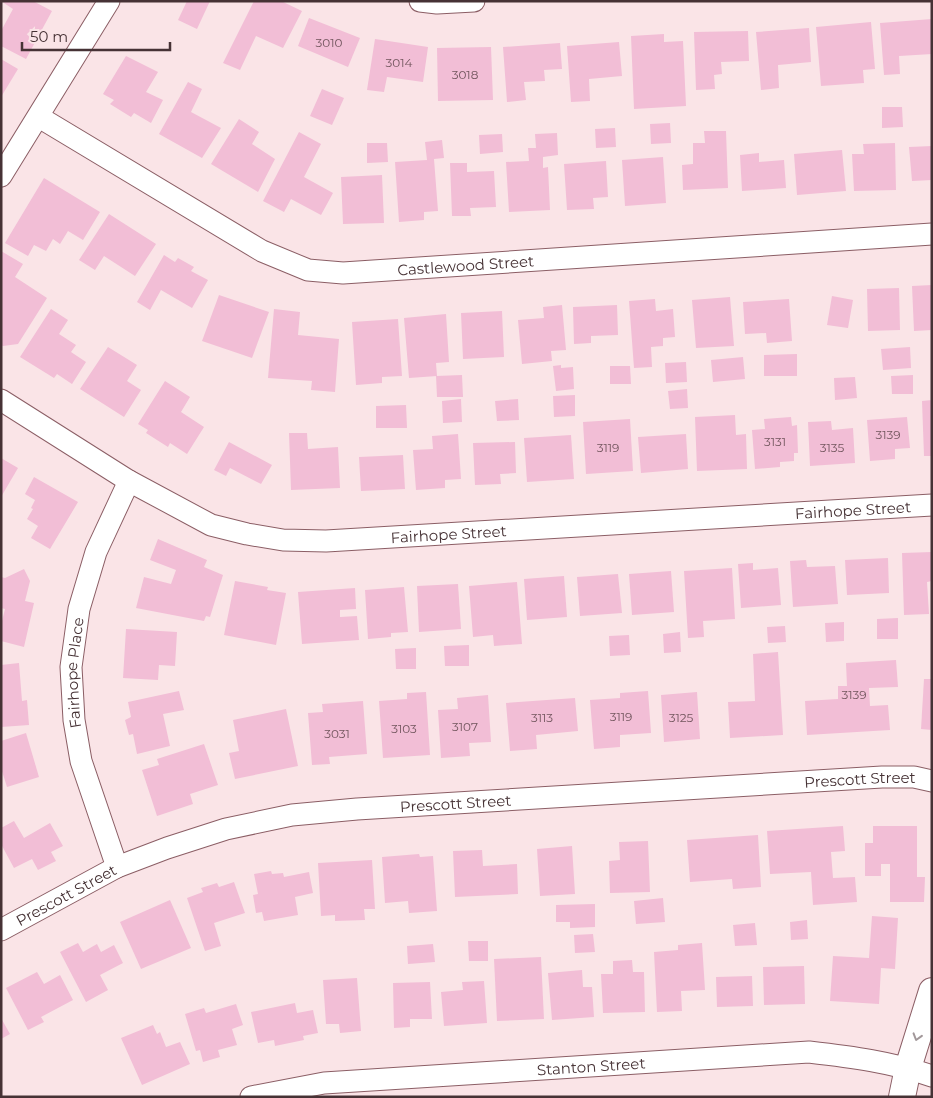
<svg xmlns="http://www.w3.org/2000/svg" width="933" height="1098" font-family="Montserrat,sans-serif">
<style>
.building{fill:#f2bed6}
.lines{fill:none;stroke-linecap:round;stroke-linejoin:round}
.minor-casing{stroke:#8b5e65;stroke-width:23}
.major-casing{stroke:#8b5e65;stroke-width:28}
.minor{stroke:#fff;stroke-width:21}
.major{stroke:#fff;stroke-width:26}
.oneway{stroke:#a2989a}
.labels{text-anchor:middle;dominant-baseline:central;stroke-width:5;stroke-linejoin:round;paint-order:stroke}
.number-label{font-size:12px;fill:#71555d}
.street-label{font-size:15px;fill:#463235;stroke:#fae4e7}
</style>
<rect width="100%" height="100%" fill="#fae4e7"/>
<g class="building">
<path d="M1,1H33L52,11L26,59L1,46V31L13,9Z"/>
<path d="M187,1H210L197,29L178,20Z"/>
<path d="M254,1H281L302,11L283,48L256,36L240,70L223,63Z"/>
<path d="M309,18L360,38L348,67L298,46Z"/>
<path d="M932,19V54L899,56L900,74L884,75L880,23Z"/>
<path d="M871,22L875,69L863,70L864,83L821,86L816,27Z"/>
<path d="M809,28L811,62L778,65L779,88L761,90L756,32Z"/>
<path d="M748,31L749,61L721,62L722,74L714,75L715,89L696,90L694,32Z"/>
<path d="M664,34V42L683,41L686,106L634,109L631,36Z"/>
<path d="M375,39L428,47L423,82L387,77L384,92L367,90Z"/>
<path d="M619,42L622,76L589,79L590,101L571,102L567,46Z"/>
<path d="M560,43L562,69L544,70L545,81L524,82L526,100L507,102L503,47Z"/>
<path d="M491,47L493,100L438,101L437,48Z"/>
<path d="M126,56L158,72L146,92L163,100L151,123L134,113L131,117L110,104L114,100L103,94Z"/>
<path d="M1,59L18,69L1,97Z"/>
<path d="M188,82L202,89L191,112L221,128L202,158L159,134Z"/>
<path d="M322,89L344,98L332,125L310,116Z"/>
<path d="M882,107H902L903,127L882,128Z"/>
<path d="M239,119L259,132L252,144L275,159L258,192L211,164Z"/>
<path d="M670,123L671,143L651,144L650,124Z"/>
<path d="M615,128L616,147L596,148L595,129Z"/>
<path d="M704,131H726L728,188L683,190L682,165L693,164V143H705Z"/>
<path d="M299,132L321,144L304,177L333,193L321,215L291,199L284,212L263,201Z"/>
<path d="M557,133L558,155L543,157V168L548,167L550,210L509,212L506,162L529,161L528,148H536L535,134Z"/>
<path d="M502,134L503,152L480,154L479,135Z"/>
<path d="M442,140L444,158L434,159L438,211L424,212V220L399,222L395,162L427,160L425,142Z"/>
<path d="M367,143H387L388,162L367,163Z"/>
<path d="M895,143L896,190L854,191L852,154H864L863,144Z"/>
<path d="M932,146V180L912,181L909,147Z"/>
<path d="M842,150L846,191L797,195L794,154Z"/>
<path d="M759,153V162L784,160L786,188L742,191L740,155Z"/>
<path d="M663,157L666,203L625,206L622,160Z"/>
<path d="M606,161L608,197L593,198L594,209L567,210L564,164Z"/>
<path d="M450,163H467V172L494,171L496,207L470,208L471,216H452Z"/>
<path d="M382,175L384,223L343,224L341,177Z"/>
<path d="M44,178L100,212L83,240L68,231L60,244L53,239L46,251L34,245L28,256L5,243Z"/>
<path d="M109,214L156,244L135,276L104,256L95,270L79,260Z"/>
<path d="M1,251L23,264L15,277L47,298L18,344L3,346L1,345Z"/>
<path d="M164,255L175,262L178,258L194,267L191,271L208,280L192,308L161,290L150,310L137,302Z"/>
<path d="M932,285V330L914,331L912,286Z"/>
<path d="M899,288L900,330L868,331L867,289Z"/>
<path d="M219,295L269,312L252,358L202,341Z"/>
<path d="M832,296L853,300L848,328L827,325Z"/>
<path d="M730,297L734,346L696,348L692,300Z"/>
<path d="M655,299L656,311L673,309L675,337L663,338V346L651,347L652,367L634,368L629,301Z"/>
<path d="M789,299L792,341L767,343L766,333L745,334L743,302Z"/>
<path d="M562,305L566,350L551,351L552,361L522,364L518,320L544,318L543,307Z"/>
<path d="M617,305L618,335L591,336V343L574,344L573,307Z"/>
<path d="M51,309L68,320L59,334L76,345L71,352L86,362L72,384L57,374L54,378L20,357Z"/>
<path d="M274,309L300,312L298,335L339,339L335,392L311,390L312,381L268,378Z"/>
<path d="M502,311L504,357L463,359L461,313Z"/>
<path d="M446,314L449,362L436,363L437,376L409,378L404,318Z"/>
<path d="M398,319L402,376L382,377V383L356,385L352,322Z"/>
<path d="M108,347L137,365L127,381L141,390L124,417L80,389Z"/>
<path d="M910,347L911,368L883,370L881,349Z"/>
<path d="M797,354V376H764V355Z"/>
<path d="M743,357L745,379L713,382L711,360Z"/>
<path d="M686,362L687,382L666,383L665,363Z"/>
<path d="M561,365V368L573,367L574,389L556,391L553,366Z"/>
<path d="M610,366H630L631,384H610Z"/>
<path d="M462,375L463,397H437L436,376Z"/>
<path d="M913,375V394H892L891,376Z"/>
<path d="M855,377L857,398L835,400L834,378Z"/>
<path d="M165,381L190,397L181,412L204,427L187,454L170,443L168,447L146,433L148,430L138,424Z"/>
<path d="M687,389L688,408L670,409L668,391Z"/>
<path d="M575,395V416L554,417L553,396Z"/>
<path d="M461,399L462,422L443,423L442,401Z"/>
<path d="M518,399L519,420L497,421L495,401Z"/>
<path d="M932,400V456H924L922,401Z"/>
<path d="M406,405L407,428H376V406Z"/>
<path d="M735,415L736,435L746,434L747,469L697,471L695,417Z"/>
<path d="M791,417L792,426L797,425L798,453H794V461L780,462V467L755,469L752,430L765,429L764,419Z"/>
<path d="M907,417L910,448L895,449V459L870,461L867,420Z"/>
<path d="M630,419L633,471L586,474L583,422Z"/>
<path d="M831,421L832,430L853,428L855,463L810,466L808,422Z"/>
<path d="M289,433H307L308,449L338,447L340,488L291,490Z"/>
<path d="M458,434L461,479L445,480V488L416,490L413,450L433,449L432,436Z"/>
<path d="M686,434L688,469L641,473L638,437Z"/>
<path d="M571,435L574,479L527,482L524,438Z"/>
<path d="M229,442L272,465L261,484L230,468L226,476L214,470Z"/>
<path d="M515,442L516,473L500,474L501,484L475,485L473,443Z"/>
<path d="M403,455L405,489L361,491L359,457Z"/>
<path d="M1,458L18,468L1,497Z"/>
<path d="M34,477L78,502L50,549L31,538L38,526L27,519L33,509L31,508L35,500L25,494Z"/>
<path d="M158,539L207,560L204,567L223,575L210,617L206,616L204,621L136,608L144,577L171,584L176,570L150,560Z"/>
<path d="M932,552V581L927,582L929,614L904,615L902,553Z"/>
<path d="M888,558L889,593L847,595L845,560Z"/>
<path d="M806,560L807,567L835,566L838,604L793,607L790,561Z"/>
<path d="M753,563V570L778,568L781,605L741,608L738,564Z"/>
<path d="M732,568L735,619L703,621L704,637L688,638L684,571Z"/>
<path d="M24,569L30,581L25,601L34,603L24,647L1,641V625L5,609L1,608V577L5,578Z"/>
<path d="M671,571L674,612L632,615L629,574Z"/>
<path d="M618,574L622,613L580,616L577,577Z"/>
<path d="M564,576L567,617L527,620L524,579Z"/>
<path d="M235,581L268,587L267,590L286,593L276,645L224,635Z"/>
<path d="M517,582L522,644L494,646L493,635L473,637L469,586Z"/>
<path d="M458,584L461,629L419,632L417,586Z"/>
<path d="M404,587L408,632L391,633V637L368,639L365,590Z"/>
<path d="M355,588L356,609L340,610V617L357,616L359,640L302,644L298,592Z"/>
<path d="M898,618V639H877V619Z"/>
<path d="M844,622V641L826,642L825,623Z"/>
<path d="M785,626L786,642L768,643L767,627Z"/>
<path d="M126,629L177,632L175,666L159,665L158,680L123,678Z"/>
<path d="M680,632L681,652L664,653L663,634Z"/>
<path d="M629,635L630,655L610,656L609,636Z"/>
<path d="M469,645V666H445L444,646Z"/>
<path d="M416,648V669H396L395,649Z"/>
<path d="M778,652L783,735L730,738L728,702L755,701L753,654Z"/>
<path d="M896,660L898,687L869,688L870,706L888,705L890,730L807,735L805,701L838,699V686H847L846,663Z"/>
<path d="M19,663L22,701L27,700L29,725L1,727V665Z"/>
<path d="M924,679H932V730L921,729Z"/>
<path d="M179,691L184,710L163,714L170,746L137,754L133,734L129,735L125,720L131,717L128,702Z"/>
<path d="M648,691L651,733L620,735V747L594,749L590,700L620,698V693Z"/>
<path d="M426,692L430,755L383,758L379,701L407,699V693Z"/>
<path d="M697,692L700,739L664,742L661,695Z"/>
<path d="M488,695L491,742L469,743L470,756L441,758L438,710L458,709L457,698Z"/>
<path d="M575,698L578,731L536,735L537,749L510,751L506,703Z"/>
<path d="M363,701L367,754L329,757L330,764L312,765L308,713L323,712L322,704Z"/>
<path d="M286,709L298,766L235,779L229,753L239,751L233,720Z"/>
<path d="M26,733L39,777L7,787L1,768V741Z"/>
<path d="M204,744L218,785L190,794L193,804L157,816L142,770L159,765L157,759Z"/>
<path d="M14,821L24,838L50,823L63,846L51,852L56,861L38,870L32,859L14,868L1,844V828Z"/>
<path d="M843,826L845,851L831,852L833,878L855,877L857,902L813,905L811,872L770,874L767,831Z"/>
<path d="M873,826H917V877H925L924,902H890V864H881V876H865V843H873Z"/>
<path d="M758,835L761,887L733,889L732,879L690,882L687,840Z"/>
<path d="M648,841L650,892L610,893L609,861L620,860L619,842Z"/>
<path d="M572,846L575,894L540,896L537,849Z"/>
<path d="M482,850L483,866L517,864L518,894L455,897L453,851Z"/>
<path d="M419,854L420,857L433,856L437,911L409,913L408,901L385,903L382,857Z"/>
<path d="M372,860L375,909H364L365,920L335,921V915L321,916L318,863Z"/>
<path d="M271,871L272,874L283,873L284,877L309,872L313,893L295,897L298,915L264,921L262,912L256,913L253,895L258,894L254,874Z"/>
<path d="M234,882L245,913L214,923L221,946L205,951L187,898L203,892L201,888L217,883L219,887Z"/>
<path d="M663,898L665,922L636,924L634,901Z"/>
<path d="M170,900L191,948L141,969L120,922Z"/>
<path d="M595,904V927L570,928V922H556V905Z"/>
<path d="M872,916L898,918L895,969L881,968L879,1004L830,1001L833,956L869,958Z"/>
<path d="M807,920L808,939L791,940L790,922Z"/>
<path d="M755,923L757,945L735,946L733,925Z"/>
<path d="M593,934L595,952L575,953L574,935Z"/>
<path d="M468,941H488V961H469Z"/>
<path d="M78,943L83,952L97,944L101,952L114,945L123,963L100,975L108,990L86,1002L60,952Z"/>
<path d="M702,943L705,990L681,991L682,1011L657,1012L654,952L678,950V945Z"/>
<path d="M433,944L435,962L408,964L407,946Z"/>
<path d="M541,957L544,1019L497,1021L494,959Z"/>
<path d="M632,960L633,972H644L645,1012L603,1013L601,974H613V961Z"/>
<path d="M804,966L805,1004L764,1005L763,967Z"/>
<path d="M582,970L583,987H592L594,1017L552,1020L548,973Z"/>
<path d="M37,972L44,984L60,975L73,1000L41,1017L44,1022L28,1030L6,988Z"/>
<path d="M752,976L753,1006L717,1007L716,977Z"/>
<path d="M357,978L361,1031L340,1033L339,1024H326L323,980Z"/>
<path d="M484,981L487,1023L444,1026L441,992L463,990L462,982Z"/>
<path d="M430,982L432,1019H410V1027L394,1028L393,983Z"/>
<path d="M295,1003L297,1013L313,1010L318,1033L303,1036L304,1040L275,1046L274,1040L258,1043L251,1012Z"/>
<path d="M236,1004L243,1025L232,1029L237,1045L218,1050L220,1057L203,1062L200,1050L196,1051L185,1014L204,1008L206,1013Z"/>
<path d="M1,1018L10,1034L1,1039Z"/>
<path d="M153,1025L157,1034L160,1032L166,1047L180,1042L190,1064L142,1085L121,1038Z"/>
</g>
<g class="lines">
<defs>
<g id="minor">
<path d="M420,1L437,3L474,1"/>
<path id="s1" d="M39,117L262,251L308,270L343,273L932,234"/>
<path d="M1,176L109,1"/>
<path id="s2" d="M1,400L129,481L211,525L247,534L283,540L326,541L932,505"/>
<path id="s3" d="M117,867L81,761L74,720L71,667L79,609L96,552L129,481"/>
<path id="s4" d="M1,930L117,867L167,848L226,829L292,815L357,809L882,777H914L932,781"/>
<path id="s5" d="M251,1097L324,1083L809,1052C852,1057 891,1062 932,1076"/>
</g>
<path id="major" d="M902,1097L908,1068L932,991"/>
</defs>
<use href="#minor" class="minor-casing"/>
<use href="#major" class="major-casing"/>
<use href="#minor" class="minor"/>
<use href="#major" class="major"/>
</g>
<defs><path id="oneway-chevron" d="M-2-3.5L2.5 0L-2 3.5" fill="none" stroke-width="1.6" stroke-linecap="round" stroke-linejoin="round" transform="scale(1.25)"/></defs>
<use class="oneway" href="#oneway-chevron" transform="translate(917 1037) rotate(107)"/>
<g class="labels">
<g class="number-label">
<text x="329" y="42">3010</text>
<text x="399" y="62">3014</text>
<text x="465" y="74">3018</text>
<text x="888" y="434">3139</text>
<text x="775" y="441">3131</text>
<text x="608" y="447">3119</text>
<text x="832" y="447">3135</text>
<text x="854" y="694">3139</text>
<text x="621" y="716">3119</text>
<text x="542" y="717">3113</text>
<text x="681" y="717">3125</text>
<text x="465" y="726">3107</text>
<text x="404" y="728">3103</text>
<text x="337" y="733">3031</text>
</g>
<g class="street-label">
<text stroke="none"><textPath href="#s1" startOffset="468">Castlewood Street</textPath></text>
<text stroke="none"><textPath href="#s2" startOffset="889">Fairhope Street</textPath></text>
<text stroke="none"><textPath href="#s2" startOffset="484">Fairhope Street</textPath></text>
<text stroke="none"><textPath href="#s3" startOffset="201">Fairhope Place</textPath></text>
<text stroke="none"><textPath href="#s4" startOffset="884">Prescott Street</textPath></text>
<text stroke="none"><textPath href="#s4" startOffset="479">Prescott Street</textPath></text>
<text stroke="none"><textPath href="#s4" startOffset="74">Prescott Street</textPath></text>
<text stroke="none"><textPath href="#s5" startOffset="342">Stanton Street</textPath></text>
</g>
</g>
<rect width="933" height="1098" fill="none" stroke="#463235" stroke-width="5"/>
<path d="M22 42v8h148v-8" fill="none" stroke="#463235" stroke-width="2.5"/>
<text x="30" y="42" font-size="15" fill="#463235" stroke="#fae4e7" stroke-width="4" paint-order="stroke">50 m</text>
</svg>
